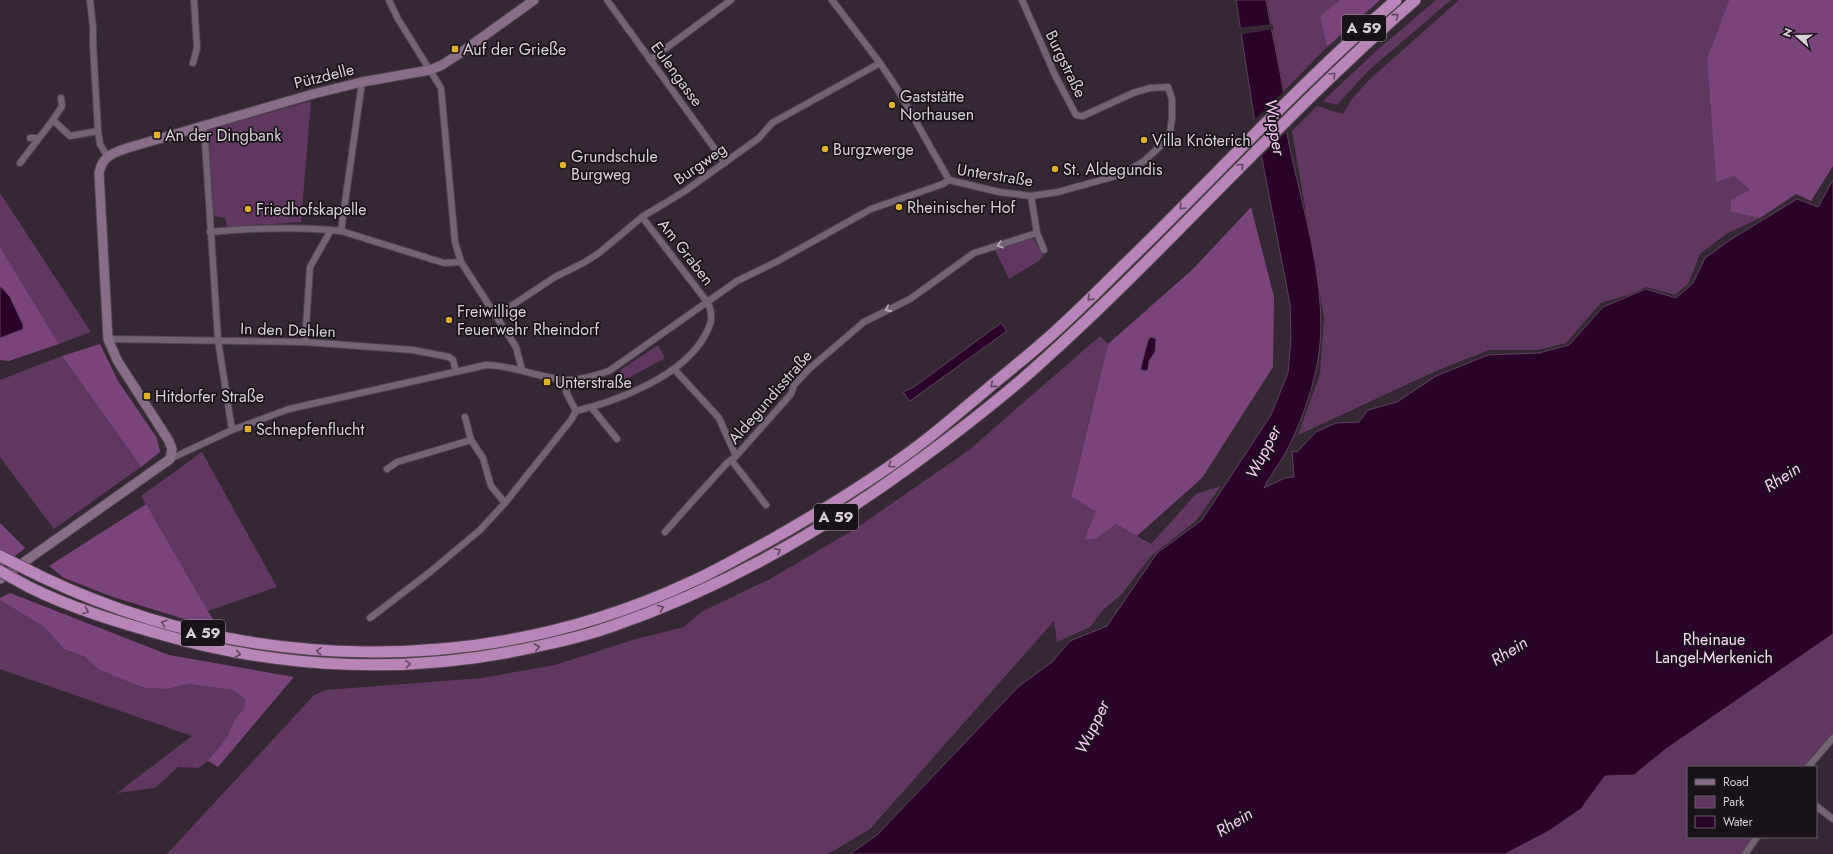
<svg xmlns="http://www.w3.org/2000/svg" width="1833" height="854" font-family="Jost,sans-serif">
<style>
.green{fill:#603760}
.forest{fill:#7a447a}
.water{fill:#2a032b;stroke:#5f405f}
.pier{fill:#362735}
.lines{fill:none;stroke-linecap:round;stroke-linejoin:round}
.street-casing{stroke:#524552;stroke-width:8}
.secondary-casing{stroke:#524552;stroke-width:11}
.highway-casing{stroke:#524552;stroke-width:13}
.street{stroke:#746374;stroke-width:6}
.secondary{stroke:#896d88;stroke-width:9}
.highway{stroke:#b985b8;stroke-width:11}
.highway-bridge-casing{stroke:#524552;stroke-width:13;stroke-linecap:butt}
.highway-bridge{stroke:#b985b8;stroke-width:11}
.oneway{stroke:#614661}
.oneway2{stroke:#bbafbb}
.poi-dot{fill:#deb133;stroke:#191219;stroke-width:1.5}
.labels{text-anchor:middle;dominant-baseline:central;stroke-width:3.5;stroke-linejoin:round;paint-order:stroke}
.shield{fill:#191219;stroke:#a0979f;stroke-width:1}
.shield-label{font-size:15px;font-weight:bold;fill:#dad0d9}
.poi-label{font-size:16px;fill:#dad0d9;stroke:#191219;text-anchor:start}
.street-label{font-size:16px;fill:#dad0d9;stroke:#191219}
.park-label{font-size:16px;fill:#f9d8f8;stroke:#191219}
.water-label{font-size:17px;font-style:italic;fill:#f9c9f8;stroke:#191219}
</style>
<rect width="100%" height="100%" fill="#362735"/>
<g class="green">
<path d="M1267,0H1340L1320,16L1327,47L1284,91Z"/>
<path d="M1436,0H1451L1368,71L1337,105L1323,101L1375,52Z"/>
<path d="M1459,0H1729L1707,59L1716,182L1734,175L1750,190L1731,212L1760,218L1726,234L1700,254L1688,284L1675,295L1646,287L1631,294L1601,303L1566,343L1538,350H1489L1436,371L1298,435L1320,374L1324,318L1292,131L1317,106L1343,114L1352,99L1369,80Z"/>
<path d="M311,101L301,222L227,227L225,218L213,216L207,130Z"/>
<path d="M0,193L91,332L59,344L0,247Z"/>
<path d="M1034,238L1043,256L1039,261L1009,279L995,250Z"/>
<path d="M1100,336L1108,344L1071,495L1096,512L1097,538L1116,524L1151,544L1196,494L1221,486L1196,521L1151,556L1122,594L1102,611L1090,627L1057,642L1054,621L870,829L828,854H167L314,695L326,690L482,678L555,665L636,639L684,627L701,612L770,579L855,529L969,450Z"/>
<path d="M658,345L665,358L625,380L619,371Z"/>
<path d="M62,356L141,467L54,529L0,457V380Z"/>
<path d="M1833,434V735L1807,767H1688V837H1754L1742,854H1166Z"/>
<path d="M202,452L277,587L208,611L141,496Z"/>
<path d="M0,600L44,627L64,649L85,657L99,670L144,688L167,689L189,684L234,690L245,699L244,708L235,719L228,736L208,761L198,768L178,767L155,788L117,793L192,736L0,669Z"/>
</g>
<g class="forest">
<path d="M1340,0H1380L1327,47L1320,16Z"/>
<path d="M1729,0H1833V166L1811,201L1796,194L1760,218L1731,212V200L1750,190L1734,176L1716,182L1707,59Z"/>
<path d="M1251,207L1274,297L1273,367L1202,478L1137,536L1116,524L1097,538L1084,540L1096,512L1071,496L1108,344L1193,269Z"/>
<path d="M0,247L59,344L9,361L0,360V338L23,329V325L10,297L0,286Z"/>
<path d="M100,344L118,381L157,438L160,452L141,467L62,356Z"/>
<path d="M146,504L208,611L217,626L181,618L113,597L64,578L49,566Z"/>
<path d="M0,523L25,548L0,568Z"/>
<path d="M10,593L169,655L294,677L218,767L208,761L228,736L235,719L244,708L245,699L234,690L189,684L167,689L144,688L99,670L85,657L64,649L44,627L0,600V598Z"/>
</g>
<g class="water">
<path d="M1236,0H1266C1271,30 1278,59 1283,89C1285,104 1284,120 1287,134C1301,207 1333,297 1316,370C1310,398 1299,427 1286,452C1279,465 1269,476 1264,488L1285,478L1294,477L1292,451L1297,452L1316,432L1336,423L1359,422L1368,410L1397,402L1436,376L1488,355L1539,353L1569,345L1603,307L1646,289L1676,298L1693,283L1705,258L1730,240L1797,199L1818,207L1833,180V634L1666,749L1634,775L1605,776L1581,809L1549,831L1505,854H850L877,835L1018,687L1052,662L1070,641L1107,626L1157,553L1202,520L1271,415L1288,373L1291,338L1290,304L1254,117Z"/>
<path d="M0,286L10,297L23,325V329L0,338Z"/>
<path d="M1001,323L1007,331L910,401L903,392L914,387Z"/>
<path d="M1151,337L1156,339L1155,352L1149,361L1148,369L1146,371L1141,370V367L1148,340Z"/>
</g>
<g class="pier">
<path d="M1272,24L1274,29L1239,35L1238,28Z"/>
<path d="M1285,90L1289,130L1259,159L1252,122Z"/>
</g>
<g class="lines">
<defs>
<g id="street">
<path d="M90,0L93,27V44L98,131L100,144L107,156"/>
<path d="M389,0L398,19L441,88L455,242L461,262L516,347L522,370"/>
<path d="M607,0L725,163"/>
<path d="M832,0L880,63L898,90L949,180"/>
<path d="M650,60L731,0"/>
<path d="M193,63L197,48L194,0"/>
<path d="M53,120L62,106L61,98"/>
<path d="M204,126L218,340L232,430"/>
<path d="M30,138H38"/>
<path d="M20,163L53,120L70,136L98,131"/>
<path d="M1031,196L1037,233L1044,250"/>
<path d="M341,231L362,82"/>
<path d="M210,232C254,228 298,226 341,231L444,263L461,262"/>
<path d="M496,316L555,277L585,262L599,253L642,217L685,191L759,138L772,123L880,63"/>
<path d="M108,339L305,342L413,350L449,357L453,360L456,371"/>
<path d="M305,342L310,267L331,230"/>
<path d="M675,370L719,418L736,456"/>
<path d="M591,407L617,439"/>
<path d="M576,411C618,401 682,376 704,337C711,325 714,317 708,303L642,217"/>
<path d="M465,417L471,440L483,458L491,486L505,503"/>
<path d="M170,459L232,430L289,409L486,365C514,365 541,379 569,380C583,380 596,375 609,371L737,281L776,262L871,209L943,184L949,180L999,192L1031,196L1058,192L1123,174L1144,161L1165,142L1170,133L1172,118V99L1168,87L1150,88L1133,93L1083,116L1076,115L1055,75L1022,0"/>
<path d="M732,461L766,505"/>
<path d="M387,469L397,462L471,440"/>
<path d="M665,532L697,496L727,463L736,456L791,394L794,385L809,369L864,322L910,299L974,253L1037,233"/>
<path d="M370,618L430,572L480,530L505,503L571,420L576,411L566,392L569,380"/>
<path d="M1808,767L1833,738"/>
<path d="M1816,806L1833,819"/>
<path d="M1745,854L1757,837"/>
</g>
<path id="secondary" d="M0,579L170,459L172,449L169,441L117,360L108,339L99,173C102,158 110,154 124,149L313,94L362,82L430,70L442,65L459,54L534,0"/>
<g id="highway">
<path d="M42,577C246,674 485,678 691,582C718,570 743,555 769,541C822,511 875,479 923,442C940,429 956,415 973,401C995,382 1018,364 1040,345C1068,321 1095,294 1121,268C1213,179 1299,84 1396,0"/>
<path d="M29,587C71,608 115,621 160,634C283,670 413,675 539,646C563,641 587,635 610,627C718,590 819,533 911,466C951,437 990,407 1027,375C1162,256 1279,118 1415,0"/>
</g>
</defs>
<use href="#street" class="street-casing"/>
<use href="#secondary" class="secondary-casing"/>
<use href="#highway" class="highway-casing"/>
<use href="#street" class="street"/>
<use href="#secondary" class="secondary"/>
<use href="#highway" class="highway"/>
<defs>
<g id="highway-bridge">
<path d="M0,556L42,577"/>
<path d="M0,571L29,587"/>
</g>
</defs>
<use href="#highway-bridge" class="highway-bridge-casing"/>
<use href="#highway-bridge" class="highway-bridge"/>
</g>
<defs><path id="oneway-chevron" d="M-2-3.5L2.5 0L-2 3.5" fill="none" stroke-width="1.6" stroke-linecap="round" stroke-linejoin="round"/></defs>
<g class="oneway">
<use href="#oneway-chevron" transform="translate(1396 16) rotate(-41)"/>
<use href="#oneway-chevron" transform="translate(1333 75) rotate(-45)"/>
<use href="#oneway-chevron" transform="translate(1241 166) rotate(-45)"/>
<use href="#oneway-chevron" transform="translate(1182 207) rotate(134)"/>
<use href="#oneway-chevron" transform="translate(1090 298) rotate(136)"/>
<use href="#oneway-chevron" transform="translate(993 385) rotate(140)"/>
<use href="#oneway-chevron" transform="translate(891 465) rotate(145)"/>
<use href="#oneway-chevron" transform="translate(778 551) rotate(-29)"/>
<use href="#oneway-chevron" transform="translate(661 608) rotate(-21)"/>
<use href="#oneway-chevron" transform="translate(86 611) rotate(21)"/>
<use href="#oneway-chevron" transform="translate(164 623) rotate(-164)"/>
<use href="#oneway-chevron" transform="translate(537 647) rotate(-13)"/>
<use href="#oneway-chevron" transform="translate(319 651) rotate(-175)"/>
<use href="#oneway-chevron" transform="translate(238 654) rotate(12)"/>
<use href="#oneway-chevron" transform="translate(408 664) rotate(-4)"/>
</g>
<g class="oneway2">
<use href="#oneway-chevron" transform="translate(1000 245) rotate(162)"/>
<use href="#oneway-chevron" transform="translate(888 309) rotate(153)"/>
</g>
<g class="poi-dot">
<rect x="451" y="45" width="8" height="8" rx="2"/>
<circle cx="892" cy="105" r="4"/>
<rect x="153" y="131" width="8" height="8" rx="2"/>
<circle cx="1144" cy="140" r="4"/>
<circle cx="825" cy="149" r="4"/>
<circle cx="563" cy="165" r="4"/>
<circle cx="1055" cy="169" r="4"/>
<circle cx="899" cy="207" r="4"/>
<circle cx="248" cy="209" r="4"/>
<circle cx="449" cy="320" r="4"/>
<rect x="543" y="378" width="8" height="8" rx="2"/>
<rect x="143" y="392" width="8" height="8" rx="2"/>
<rect x="244" y="425" width="8" height="8" rx="2"/>
</g>
<g class="labels">
<g class="shield">
<rect x="1342" y="15" width="44" height="26" rx="3"/>
<rect x="814" y="504" width="44" height="26" rx="3"/>
<rect x="181" y="620" width="44" height="26" rx="3"/>
</g>
<g class="shield-label">
<text x="1364" y="28">A 59</text>
<text x="836" y="517">A 59</text>
<text x="203" y="633">A 59</text>
</g>
<g class="poi-label">
<text x="463" y="49">Auf der Grieße</text>
<text x="900" y="96">Gaststätte<tspan x="900" dy="18">Norhausen</tspan></text>
<text x="165" y="135">An der Dingbank</text>
<text x="1152" y="140">Villa Knöterich</text>
<text x="833" y="149">Burgzwerge</text>
<text x="571" y="156">Grundschule<tspan x="571" dy="18">Burgweg</tspan></text>
<text x="1063" y="169">St. Aldegundis</text>
<text x="907" y="207">Rheinischer Hof</text>
<text x="256" y="209">Friedhofskapelle</text>
<text x="457" y="311">Freiwillige<tspan x="457" dy="18">Feuerwehr Rheindorf</tspan></text>
<text x="555" y="382">Unterstraße</text>
<text x="155" y="396">Hitdorfer Straße</text>
<text x="256" y="429">Schnepfenflucht</text>
</g>
<g class="street-label">
<text transform="translate(1066 64) rotate(64)">Burgstraße</text>
<text transform="translate(677 74) rotate(54)">Eulengasse</text>
<text transform="translate(324 76) rotate(-14)">Pützdelle</text>
<text transform="translate(700 164) rotate(-35)">Burgweg</text>
<text transform="translate(995 175) rotate(9)">Unterstraße</text>
<text transform="translate(686 252) rotate(52)">Am Graben</text>
<text transform="translate(288 330) rotate(2)">In den Dehlen</text>
<text transform="translate(770 397) rotate(-49)">Aldegundisstraße</text>
</g>
<g class="park-label">
<text x="1714" y="639">Rheinaue<tspan x="1714" dy="18">Langel-Merkenich</tspan></text>
</g>
<g class="water-label">
<text transform="translate(1275 127) rotate(81)">Wupper</text>
<text transform="translate(1263 452) rotate(-63)">Wupper</text>
<text transform="translate(1782 477) rotate(-33)">Rhein</text>
<text transform="translate(1509 651) rotate(-32)">Rhein</text>
<text transform="translate(1092 727) rotate(-64)">Wupper</text>
<text transform="translate(1234 822) rotate(-32)">Rhein</text>
</g>
</g>
<rect x="1687" y="766" width="130" height="72" fill="#191219" stroke="#665e66"/>
<rect x="1695" y="779" width="20" height="6" fill="#896d88" stroke="#665e66"/>
<text x="1723" y="786" font-size="12" fill="#dad0d9">Road</text>
<rect x="1695" y="796" width="20" height="12" fill="#603760" stroke="#665e66"/>
<text x="1723" y="806" font-size="12" fill="#dad0d9">Park</text>
<rect x="1695" y="816" width="20" height="12" fill="#2a032b" stroke="#665e66"/>
<text x="1723" y="826" font-size="12" fill="#dad0d9">Water</text>
<g transform="translate(1797 36) rotate(290)" stroke="#191219" stroke-width="3" paint-order="stroke">
<path d="M0-3L7 15L0 10L-7 15Z" fill="#dad0d9"/>
<text y="-6" font-size="11" font-weight="bold" text-anchor="middle" fill="#dad0d9">N</text>
</g>
</svg>
